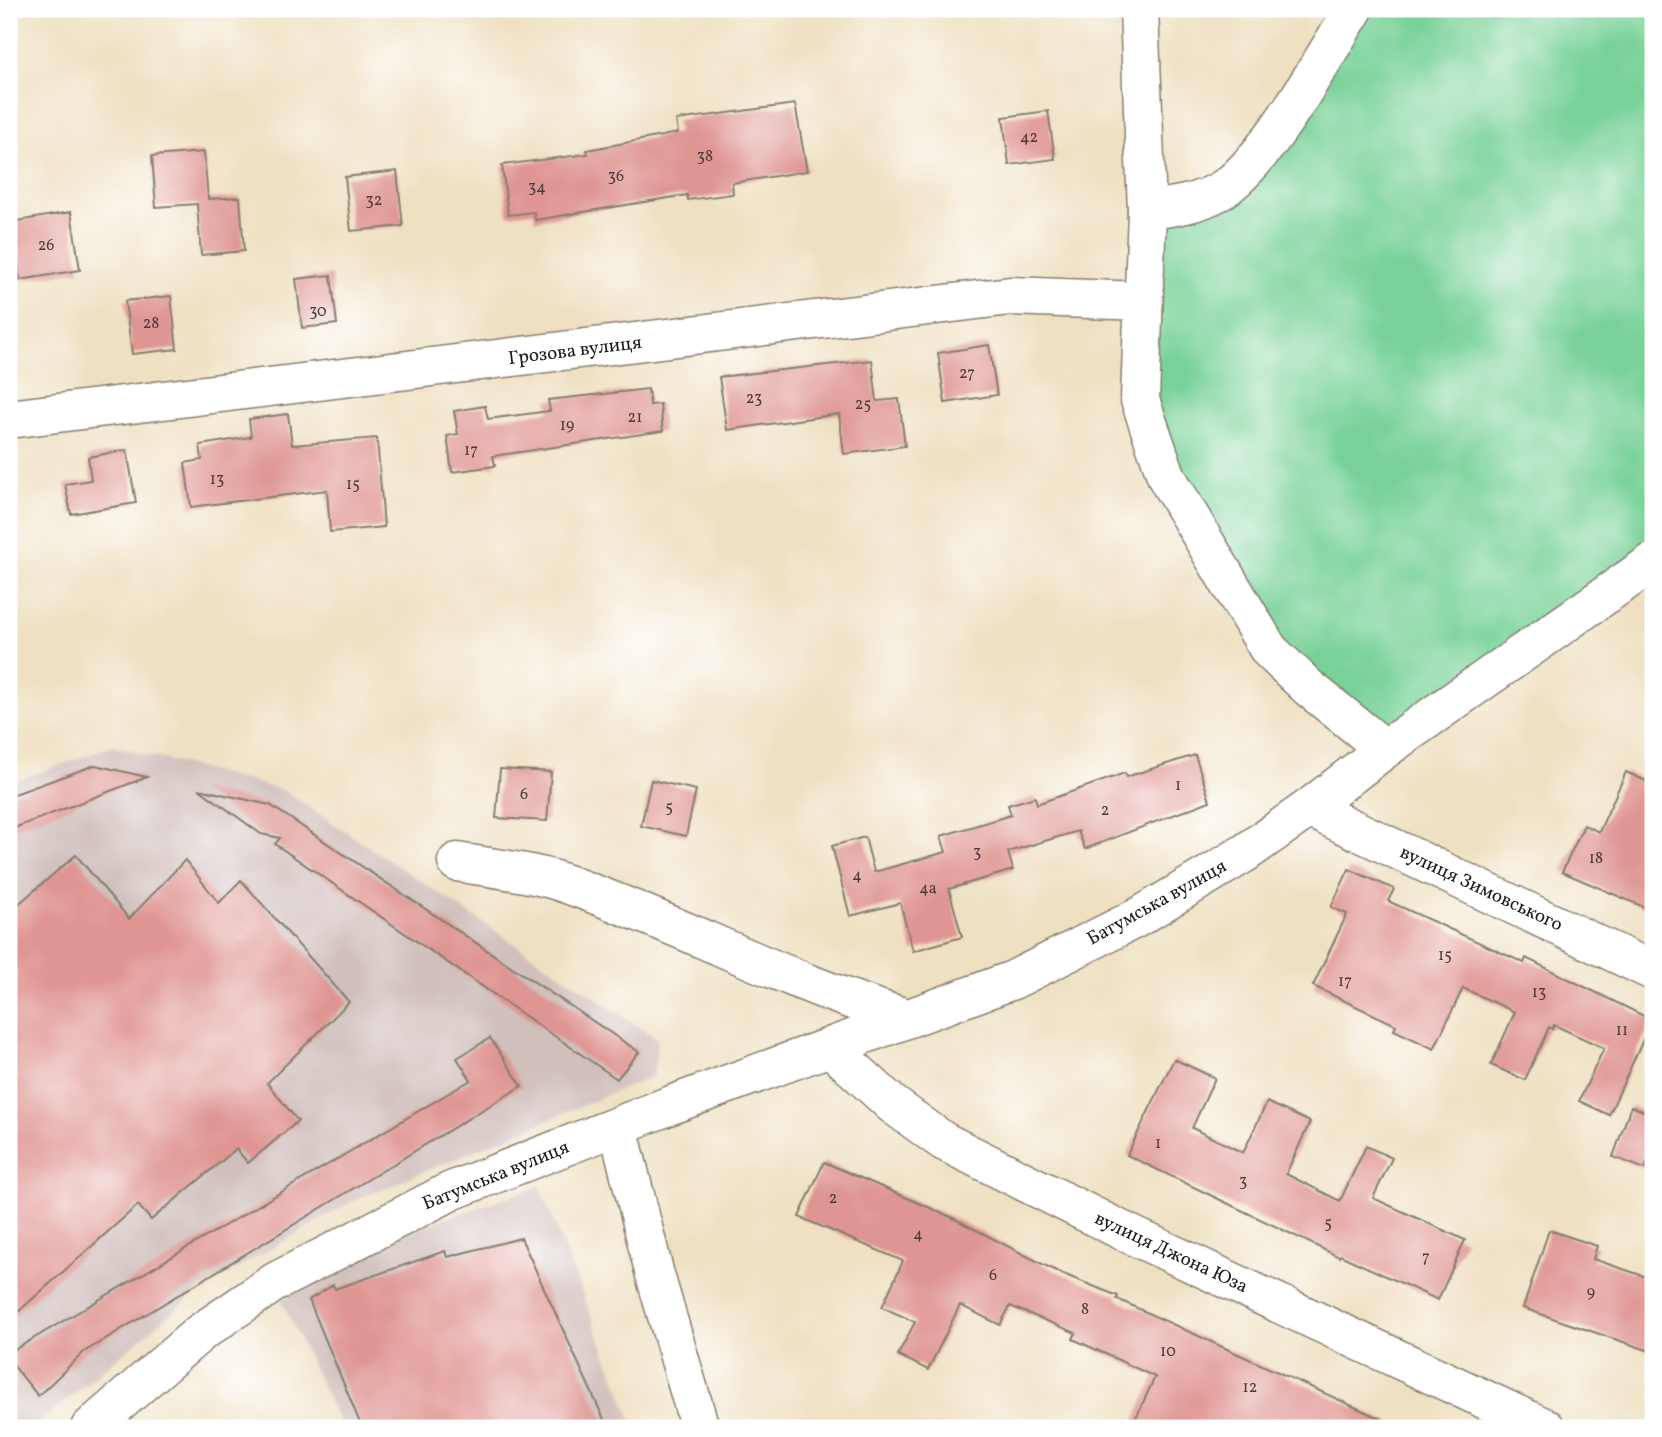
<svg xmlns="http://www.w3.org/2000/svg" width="1662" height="1437" font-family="Vollkorn,serif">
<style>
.industrial{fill:#d0c0bc}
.green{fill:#78d298;stroke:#4a775a;stroke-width:2}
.building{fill:#df9592}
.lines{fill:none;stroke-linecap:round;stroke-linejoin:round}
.minor-casing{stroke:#867e6e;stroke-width:41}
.minor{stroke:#fff;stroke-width:38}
.labels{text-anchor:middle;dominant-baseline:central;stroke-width:5;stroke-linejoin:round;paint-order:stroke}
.number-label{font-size:16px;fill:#4d3a3a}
.street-label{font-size:19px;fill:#1c1c1c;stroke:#fff}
</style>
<rect width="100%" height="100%" fill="#fff"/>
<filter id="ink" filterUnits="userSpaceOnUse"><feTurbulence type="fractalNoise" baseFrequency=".0143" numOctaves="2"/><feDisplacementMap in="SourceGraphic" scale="14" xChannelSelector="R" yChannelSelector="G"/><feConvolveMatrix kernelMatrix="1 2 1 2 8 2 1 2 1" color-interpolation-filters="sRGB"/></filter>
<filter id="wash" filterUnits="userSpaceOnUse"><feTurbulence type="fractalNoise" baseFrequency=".00686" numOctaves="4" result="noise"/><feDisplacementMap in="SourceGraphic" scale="28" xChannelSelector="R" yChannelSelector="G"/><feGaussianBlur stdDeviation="1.57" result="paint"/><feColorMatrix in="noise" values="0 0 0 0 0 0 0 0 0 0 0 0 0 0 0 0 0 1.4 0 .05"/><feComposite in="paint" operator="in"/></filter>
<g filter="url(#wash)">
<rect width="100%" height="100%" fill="#efe0c1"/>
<g class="industrial">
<path d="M113,746L283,790L658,1039L653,1076L351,1202L198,1291L33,1428H9V783Z"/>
<path d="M540,1186L635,1428H342L281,1300L367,1245Z"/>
</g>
<path class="green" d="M1354,9H1653V562L1385,749L1309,688L1167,478L1142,301L1147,210L1221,190Z"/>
<g id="blocks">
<g class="building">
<path d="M795,104L807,171L732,183L733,194L688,200L687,195L535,220L534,212L508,215L502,165L588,154L587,150L678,133L676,120Z"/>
<path d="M1048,111L1055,159L1009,165L1003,117Z"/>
<path d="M204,152L208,199L240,197L244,251L201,255L197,204L156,207L152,156Z"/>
<path d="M397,171L403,226L351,231L345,177Z"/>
<path d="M71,212L80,270L20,280L11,222Z"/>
<path d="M331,275L337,324L302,328L296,279Z"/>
<path d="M171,296L177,349L132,354L125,301Z"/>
<path d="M989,345L997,395L945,403L938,353Z"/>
<path d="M872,360L877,401L899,399L905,446L844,454L839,414L727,430L719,377Z"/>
<path d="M648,389L650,405L660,404L663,431L493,456L495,466L452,472L447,436L458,434L454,411L485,406L488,419L550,411L548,400Z"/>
<path d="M288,414L292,445L377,438L384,527L330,532L327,490L191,507L185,463L202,460L200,445L251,437L249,419Z"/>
<path d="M127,450L136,503L71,514L65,484L91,480L88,457Z"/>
<path d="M1195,755L1210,801L1085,849L1078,831L1008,852L1013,870L949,889L962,937L913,951L900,903L850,916L832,846L865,837L874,872L946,852L941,836L1011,815L1008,805L1035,797L1037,804L1125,773L1126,777Z"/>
<path d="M95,765L147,777L9,830V796Z"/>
<path d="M500,769L551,772L547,821L496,818Z"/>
<path d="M1626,772L1653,784V911L1562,872L1584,825L1599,832Z"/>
<path d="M651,780L696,790L686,836L641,826Z"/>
<path d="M199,789L270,805L639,1052L617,1079L275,844L280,838L261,834Z"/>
<path d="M76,855L129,919L185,860L219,903L241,880L349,1002L267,1083L298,1121L248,1163L236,1149L151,1220L138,1205L9,1320V912Z"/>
<path d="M1349,869L1394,889L1388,901L1524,963L1526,958L1652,1020L1609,1115L1579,1101L1604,1048L1554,1025L1552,1029L1549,1027L1525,1080L1491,1065L1515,1012L1463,988L1434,1049L1394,1030L1396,1025L1313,986L1347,914L1331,907Z"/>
<path d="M490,1038L522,1086L84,1352L38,1396L9,1360V1353L471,1080L457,1058Z"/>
<path d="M1174,1059L1215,1078L1192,1128L1243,1153L1267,1102L1310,1122L1286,1174L1340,1201L1366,1146L1392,1158L1373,1198L1465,1240L1438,1300L1340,1255L1339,1257L1127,1155Z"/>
<path d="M1631,1106L1653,1115V1148L1645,1169L1613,1157Z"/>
<path d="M824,1162L951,1217L1058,1272L1118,1296L1117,1299L1401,1428H1131L1155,1377L1073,1339L1076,1333L1010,1306L1000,1325L960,1305L928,1370L898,1355L915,1322L882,1307L903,1261L799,1217Z"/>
<path d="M1549,1230L1597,1246L1593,1259L1653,1279V1352L1523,1308Z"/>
<path d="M521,1238L608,1428H362L309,1300L333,1285L335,1289L445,1251L447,1257Z"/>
</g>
</g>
</g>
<g filter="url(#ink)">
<use href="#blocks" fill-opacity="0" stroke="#867e6e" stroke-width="2"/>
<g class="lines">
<defs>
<g id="minor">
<path d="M1139,9L1147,210L1140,400L1167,478L1269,650L1309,688L1385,749"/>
<path d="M1147,210C1174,207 1196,204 1220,191C1265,165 1324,56 1354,9"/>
<path d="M9,419L1010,296L1142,301"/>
<path d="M1309,808L1653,971"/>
<path d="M457,862C490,868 528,871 561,882C677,922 790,984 907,1018"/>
<path d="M830,1047L892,1104L943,1141L1123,1231L1546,1428"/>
<path d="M618,1127L655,1275L700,1428"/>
<path d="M90,1428L200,1333L275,1282L451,1191L671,1105L1013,980L1137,918L1245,853L1309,808L1385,749L1653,562"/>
</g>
</defs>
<use href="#minor" class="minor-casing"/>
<use href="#minor" class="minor"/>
</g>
</g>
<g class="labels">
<g class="number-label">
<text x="1029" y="138">42</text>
<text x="705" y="157">38</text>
<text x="616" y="177">36</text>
<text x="537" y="188">34</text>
<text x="374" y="201">32</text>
<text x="46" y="246">26</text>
<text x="318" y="312">30</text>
<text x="151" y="324">28</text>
<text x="967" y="374">27</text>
<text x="754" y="399">23</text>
<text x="863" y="405">25</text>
<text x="635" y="418">21</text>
<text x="567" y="426">19</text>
<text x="471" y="451">17</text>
<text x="217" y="480">13</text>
<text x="353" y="485">15</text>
<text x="1178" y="786">1</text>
<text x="524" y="795">6</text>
<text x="669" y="808">5</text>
<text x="1105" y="811">2</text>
<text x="977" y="853">3</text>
<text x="1596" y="859">18</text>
<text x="857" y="876">4</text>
<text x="928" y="889">4а</text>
<text x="1445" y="956">15</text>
<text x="1345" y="982">17</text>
<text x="1539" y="993">13</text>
<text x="1622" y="1031">11</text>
<text x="1158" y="1144">1</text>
<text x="1243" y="1182">3</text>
<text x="833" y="1199">2</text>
<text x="1328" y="1224">5</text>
<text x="918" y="1235">4</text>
<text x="1426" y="1258">7</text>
<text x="993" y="1276">6</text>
<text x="1591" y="1293">9</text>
<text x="1085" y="1310">8</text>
<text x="1168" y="1352">10</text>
<text x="1250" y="1388">12</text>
</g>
<g class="street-label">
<text transform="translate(575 351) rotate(-7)">Грозова вулиця</text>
<text transform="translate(1481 889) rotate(25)">вулиця Зимовського</text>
<text transform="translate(1157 903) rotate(-29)">Батумська вулиця</text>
<text transform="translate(496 1176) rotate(-22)">Батумська вулиця</text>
<text transform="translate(1171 1253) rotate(25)">вулиця Джона Юза</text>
</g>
</g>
<rect width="1662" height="1437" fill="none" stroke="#fff" stroke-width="35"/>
</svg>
